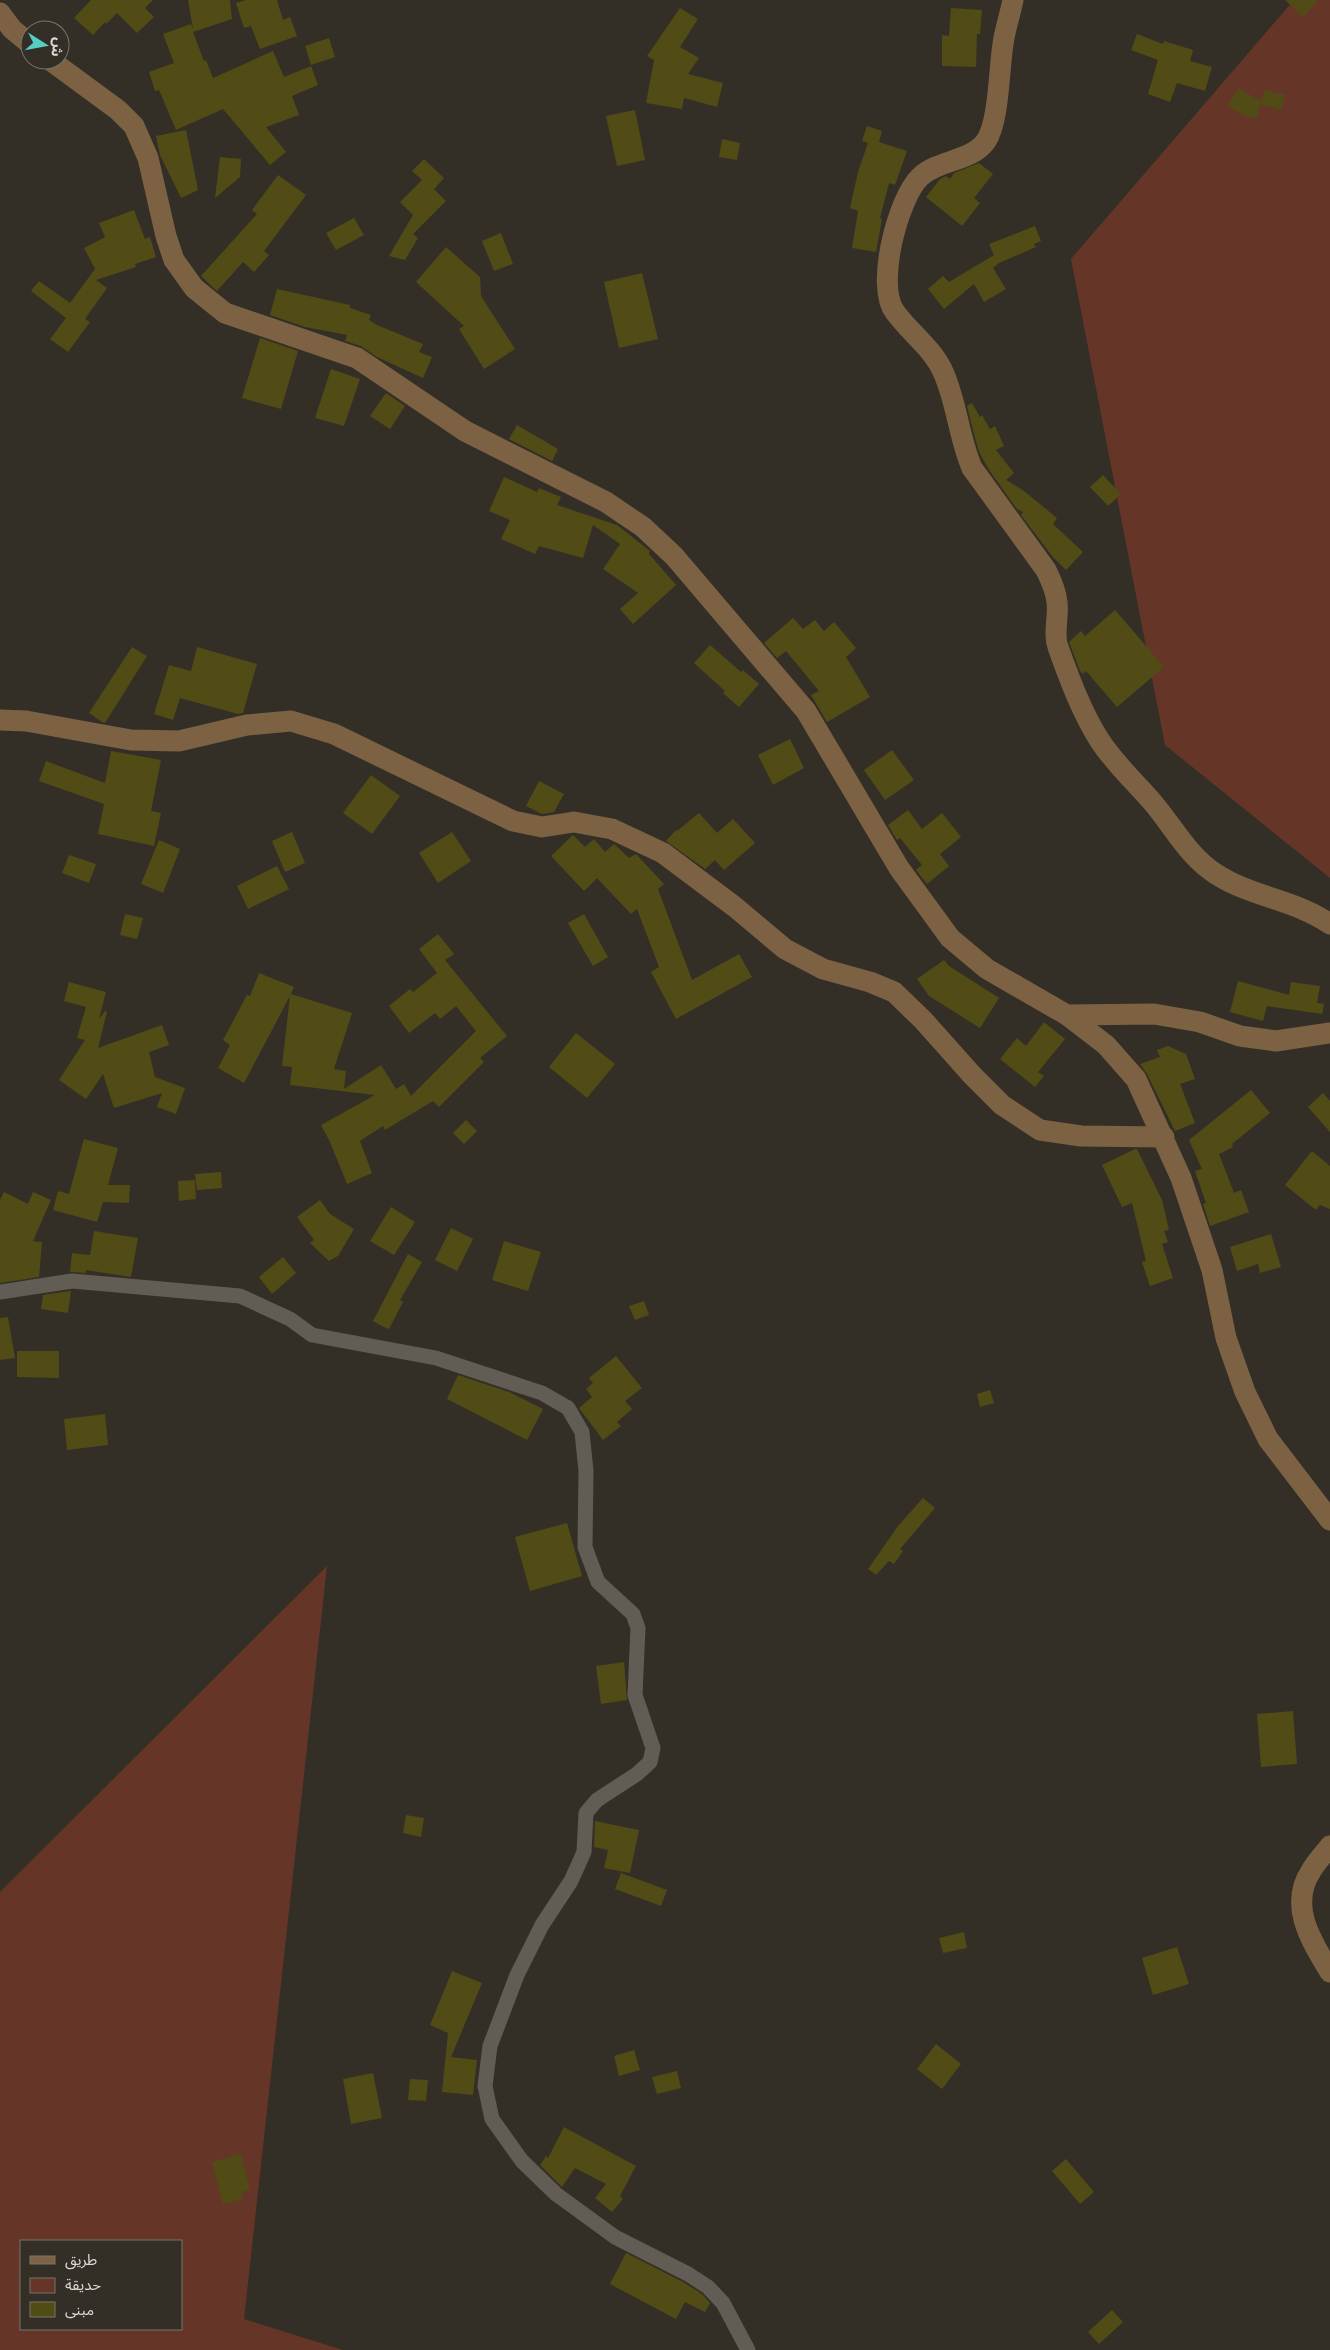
<svg xmlns="http://www.w3.org/2000/svg" width="1330" height="2350" font-family="Merriweather,'Noto Sans Arabic',serif">
<style>
.green{fill:#653627;fill-rule:evenodd}
.building{fill:#514b15}
.lines{fill:none;stroke-linecap:round;stroke-linejoin:round}
.street{stroke:#615d54;stroke-width:15}
.secondary{stroke:#7c6243;stroke-width:21}
</style>
<rect width="100%" height="100%" fill="#332f27"/>
<g class="green">
<path d="M1294,0H1330V878L1165,745L1071,259Z"/>
<path d="M327,1566L244,2319L343,2350H0V1892ZM21,2241H181V2329H21Z"/>
</g>
<g class="building">
<path d="M91,0H153L145,8L154,17L137,33L117,13L106,24L105,22L93,35L74,18Z"/>
<path d="M188,0H230L232,19L193,32L204,61L206,60L213,78L273,51L284,77L311,66L318,85L292,96L299,115L266,127L286,152L270,165L223,109L176,130L159,90L155,91L149,72L174,63L163,34L191,24L193,29Z"/>
<path d="M246,0H277L283,20L290,17L297,36L260,49L251,26L244,28L236,3Z"/>
<path d="M1285,0H1318L1303,17Z"/>
<path d="M680,8L698,19L680,47L699,58L688,74L723,83L717,107L684,98L682,109L646,103L654,60L647,56Z"/>
<path d="M951,8L982,10L980,34H977L976,67L942,66V35L949,36Z"/>
<path d="M1137,34L1163,44L1164,41L1193,50L1190,61L1212,67L1205,91L1177,83L1170,102L1148,94L1158,60L1131,50Z"/>
<path d="M329,38L335,57L311,65L305,46Z"/>
<path d="M1238,88L1261,101L1265,90L1285,95L1281,110L1261,104L1256,119L1243,115L1228,106Z"/>
<path d="M635,110L645,160L617,166L606,116Z"/>
<path d="M867,126L882,131L879,142L907,151L895,185L889,183L880,218L882,219L876,252L852,248L858,211L850,208L858,172L868,143L862,141Z"/>
<path d="M186,130L198,190L181,198L160,155L156,136Z"/>
<path d="M722,139L740,143L737,160L719,157Z"/>
<path d="M220,157L241,159L240,177L215,198Z"/>
<path d="M424,159L444,178L434,189L446,201L413,234L418,238L405,260L389,256L413,215L400,202L422,180L412,171Z"/>
<path d="M979,163L993,174L974,198L980,203L962,226L926,197L940,179L946,176L950,179L954,173Z"/>
<path d="M278,175L306,195L264,251L269,255L254,272L243,262L217,291L201,276L257,214L252,210Z"/>
<path d="M134,210L145,239L150,237L156,257L135,264L136,267L96,280L107,288L85,319L90,322L68,352L50,339L66,318L31,291L39,281L70,303L95,269L84,248L105,237L99,223Z"/>
<path d="M354,218L364,235L336,250L326,233Z"/>
<path d="M1035,226L1041,241L1034,244L1036,247L999,263L993,268L1006,289L984,302L974,284L944,309L928,289L943,276L949,282L994,255L989,244Z"/>
<path d="M501,233L513,264L494,271L482,241Z"/>
<path d="M446,247L480,277L481,296L515,349L484,369L459,329L464,326L416,282Z"/>
<path d="M642,273L658,339L619,348L604,282Z"/>
<path d="M277,289L350,305V308L371,315L369,320L377,325L423,344L419,352L432,357L423,378L377,357L361,346L345,341L347,335L305,327L270,315Z"/>
<path d="M260,338L298,351L281,409L242,398Z"/>
<path d="M331,369L360,379L344,426L315,418Z"/>
<path d="M386,393L405,406L390,429L370,416Z"/>
<path d="M972,403L980,417L982,415L990,429L995,426L1004,446L996,450L1014,473L1006,480L1024,491L1057,518L1053,524L1083,552L1066,570L1052,556L1021,515L1023,512L1017,509L989,470L979,452L973,430L967,406Z"/>
<path d="M517,425L558,449L552,461L509,439Z"/>
<path d="M1103,475L1121,494L1108,506L1090,487Z"/>
<path d="M504,477L537,492L539,488L561,497L557,505L617,525L650,551L649,554L676,585L633,624L620,609L638,593L603,569L620,544L593,525L583,558L539,546L535,554L501,539L510,520L489,511Z"/>
<path d="M1115,610L1164,667L1117,707L1086,671L1083,674L1080,671L1069,642L1081,631L1085,636Z"/>
<path d="M793,618L803,629L815,620L824,631L834,622L856,648L846,657L870,697L827,722L811,695L819,691L786,651L777,658L764,643Z"/>
<path d="M710,645L741,672L743,670L759,684L739,707L723,693L725,691L694,663Z"/>
<path d="M132,647L147,656L105,723L102,722L89,713Z"/>
<path d="M197,647L257,664L243,713L238,714L180,698L173,720L154,714L169,665L191,671Z"/>
<path d="M790,739L804,768L773,785L758,755Z"/>
<path d="M892,750L914,780L885,800L864,770Z"/>
<path d="M111,751L161,760L151,811L161,813L154,846L98,834L104,804L39,781L46,761L105,783Z"/>
<path d="M371,775L400,796L372,834L343,813Z"/>
<path d="M539,781L564,794L554,812L542,814L526,806Z"/>
<path d="M908,810L922,829L942,813L961,837L940,854L949,866L927,884L916,870L922,865L900,838L897,840L888,825Z"/>
<path d="M699,813L717,833L733,819L755,843L724,870L715,860L705,869L666,841L676,830L677,831Z"/>
<path d="M292,832L305,863L285,872L272,841Z"/>
<path d="M452,832L471,861L438,883L419,853Z"/>
<path d="M573,835L585,847L594,839L605,852L614,844L629,858L636,854L664,884L658,889L692,980L739,954L752,977L676,1019L651,972L659,967L637,909L631,914L597,878L584,891L551,856Z"/>
<path d="M159,840L180,849L163,893L141,884Z"/>
<path d="M69,855L96,864L89,883L62,873Z"/>
<path d="M277,866L289,889L248,909L237,886Z"/>
<path d="M125,914L143,918L137,939L120,935Z"/>
<path d="M584,914L608,957L593,966L568,923Z"/>
<path d="M438,934L454,954L445,960L507,1036L480,1058L484,1062L439,1107L433,1101L385,1130L383,1126L360,1141L372,1173L347,1184L330,1142L321,1125L375,1095L290,1085L292,1067L282,1066L290,996L244,1083L218,1068L230,1045L223,1040L247,995L250,996L259,973L294,987L291,994L352,1013L334,1069L346,1071L344,1089L381,1065L396,1089L404,1084L411,1096L476,1031L456,1006L440,1019L435,1013L409,1033L389,1006L410,989L413,992L437,973L419,949Z"/>
<path d="M944,960L949,966L999,998L980,1028L929,996L917,979Z"/>
<path d="M1238,981L1289,995L1291,982L1320,986L1317,1003L1324,1004L1322,1014L1267,1006L1263,1021L1230,1012Z"/>
<path d="M69,982L106,992L99,1019L105,1011L107,1012L98,1048L162,1025L169,1045L149,1052L155,1077L185,1088L176,1114L157,1107L162,1093L114,1108L103,1074L86,1099L59,1080L85,1040L77,1038L86,1007L64,1001Z"/>
<path d="M1044,1022L1065,1039L1038,1072L1044,1076L1035,1087L1000,1059L1017,1038L1026,1046Z"/>
<path d="M576,1033L615,1064L587,1098L549,1067Z"/>
<path d="M1168,1046L1186,1054L1195,1079L1180,1084L1195,1123L1175,1131L1147,1074L1140,1064L1160,1057L1157,1050Z"/>
<path d="M1251,1090L1270,1113L1232,1144L1233,1147L1219,1154L1234,1193L1241,1190L1249,1212L1210,1226L1203,1204L1206,1203L1195,1171L1202,1169L1189,1140Z"/>
<path d="M1323,1093L1330,1101V1132L1308,1107Z"/>
<path d="M466,1120L477,1131L464,1144L453,1133Z"/>
<path d="M84,1139L118,1148L108,1185H130L129,1203L103,1202L97,1222L53,1210L58,1191L69,1194Z"/>
<path d="M1135,1149H1137L1162,1200L1169,1230L1164,1231L1168,1242L1162,1244L1173,1278L1150,1286L1142,1262L1146,1261L1132,1203L1122,1207L1102,1165Z"/>
<path d="M1312,1151L1330,1166V1209L1320,1205L1316,1210L1285,1185Z"/>
<path d="M221,1172L222,1188L197,1190L195,1174Z"/>
<path d="M195,1180L196,1199L179,1201L178,1181Z"/>
<path d="M4,1192L28,1204L33,1192L51,1200L33,1241L42,1242L39,1277L0,1283V1200Z"/>
<path d="M320,1200L330,1214L354,1229L338,1256L329,1261L310,1243L314,1240L297,1217Z"/>
<path d="M391,1207L415,1222L394,1255L370,1241Z"/>
<path d="M451,1228L473,1239L457,1271L435,1260Z"/>
<path d="M94,1231L138,1238L131,1277L86,1270V1273L70,1272L72,1253L90,1255Z"/>
<path d="M1271,1234L1281,1267L1260,1273L1258,1264L1237,1271L1230,1247Z"/>
<path d="M504,1241L541,1252L528,1291L492,1280Z"/>
<path d="M408,1254L422,1262L400,1300L403,1302L389,1329L384,1327L373,1321Z"/>
<path d="M283,1257L296,1273L272,1294L259,1277Z"/>
<path d="M71,1291L68,1313L41,1309L43,1295Z"/>
<path d="M644,1301L649,1315L635,1320L629,1306Z"/>
<path d="M8,1317L15,1358L0,1360V1318Z"/>
<path d="M17,1351H59V1378L17,1377Z"/>
<path d="M616,1356L642,1388L625,1401L632,1409L617,1422L621,1426L603,1440L579,1408L592,1397L586,1389L593,1383L589,1378Z"/>
<path d="M458,1375L509,1392L543,1409L527,1440L447,1399Z"/>
<path d="M990,1390L994,1403L980,1407L977,1394Z"/>
<path d="M105,1414L108,1445L67,1450L64,1419Z"/>
<path d="M923,1498L935,1508L900,1549L903,1551L894,1564L889,1561L876,1575L868,1569L898,1526Z"/>
<path d="M567,1523L582,1576L530,1591L515,1537Z"/>
<path d="M624,1662L627,1700L601,1704L596,1666Z"/>
<path d="M1293,1711L1297,1764L1261,1767L1257,1714Z"/>
<path d="M406,1815L424,1818L421,1837L403,1833Z"/>
<path d="M595,1821L639,1830L630,1873L604,1868L608,1850L594,1847Z"/>
<path d="M621,1873L667,1890L661,1906L615,1889Z"/>
<path d="M964,1932L967,1948L943,1953L939,1938Z"/>
<path d="M1177,1947L1189,1984L1153,1995L1142,1958Z"/>
<path d="M452,1971L482,1983L451,2057L477,2060L473,2095L442,2092L448,2033L430,2025Z"/>
<path d="M936,2044L961,2064L942,2089L917,2069Z"/>
<path d="M634,2050L640,2070L619,2076L614,2056Z"/>
<path d="M677,2071L681,2088L657,2094L652,2077Z"/>
<path d="M373,2073L382,2118L351,2124L343,2079Z"/>
<path d="M410,2079L428,2080L426,2101L408,2100Z"/>
<path d="M564,2127L636,2166L620,2196L623,2199L612,2212L595,2198L606,2184L575,2168L562,2187L540,2165L546,2156L548,2158Z"/>
<path d="M241,2154L250,2190L241,2192L243,2199L223,2204L212,2162Z"/>
<path d="M1066,2159L1094,2192L1080,2204L1052,2171Z"/>
<path d="M626,2253L683,2282L702,2294L710,2303L705,2312L685,2302L676,2319L610,2284Z"/>
<path d="M1112,2310L1123,2322L1099,2344L1088,2332Z"/>
</g>
<g class="lines">
<path class="street" d="M0,1292L72,1281L240,1296L290,1319L312,1335L436,1358L542,1393L568,1408L582,1432L586,1471L585,1547L598,1582L633,1614L638,1628L635,1695L653,1748L650,1762L637,1774L597,1800L586,1813L584,1852L571,1881L542,1925L517,1975L490,2046L485,2086L492,2119L522,2161L556,2194L615,2237L688,2274L708,2287L723,2303L748,2350"/>
<g class="secondary">
<path d="M1013,0C1010,15 1005,29 1003,44C999,69 999,122 986,141C971,162 939,159 920,177C898,198 875,286 895,312C910,333 934,349 944,374C957,404 959,438 972,468L1046,570C1051,580 1056,591 1057,602C1059,616 1053,634 1058,647C1069,678 1082,713 1100,741C1115,764 1136,783 1154,804C1174,828 1189,857 1216,874C1251,897 1296,900 1330,924"/>
<path d="M0,13L12,29L30,44"/>
<path d="M50,60L118,110L134,126L148,158L166,236L174,260L194,288L225,313L357,358L465,431L606,502L643,527L674,556L806,711L899,868L950,938L987,969L1067,1015L1106,1045L1136,1079L1181,1178L1212,1270L1226,1338L1245,1392L1268,1439L1330,1520"/>
<path d="M0,720L26,721L131,740L179,741L247,725L291,721L334,734L513,821L542,827L574,822L612,829L663,853L735,907L785,949L823,969L870,982L894,992L923,1020L972,1075L1002,1105L1040,1130L1081,1136L1164,1137"/>
<path d="M1067,1015L1154,1014L1200,1022L1240,1036L1276,1041L1330,1033"/>
<path d="M1330,1846C1324,1854 1316,1862 1311,1871C1288,1906 1312,1942 1330,1972"/>
</g>
</g>
<rect x="20" y="2240" width="162" height="90" fill="#332f27" stroke="#77746d"/>
<rect x="30" y="2256" width="25" height="8" fill="#7c6243" stroke="#77746d"/>
<text x="65" y="2265" font-size="15" fill="#dedbd7">طريق</text>
<rect x="30" y="2278" width="25" height="15" fill="#653627" stroke="#77746d"/>
<text x="65" y="2290" font-size="15" fill="#dedbd7">حديقة</text>
<rect x="30" y="2302" width="25" height="15" fill="#514b15" stroke="#77746d"/>
<text x="65" y="2315" font-size="15" fill="#dedbd7">مبنى</text>
<g transform="translate(45 45) rotate(101)"><circle r="24" fill="#332f27" stroke="#77746d"/>
<path d="M0-4L9 19L0 12L-9 19Z" fill="#56cec3"/>
<text y="-8" font-size="14" font-weight="bold" text-anchor="middle" fill="#dedbd7">ش</text>
</g>
</svg>
